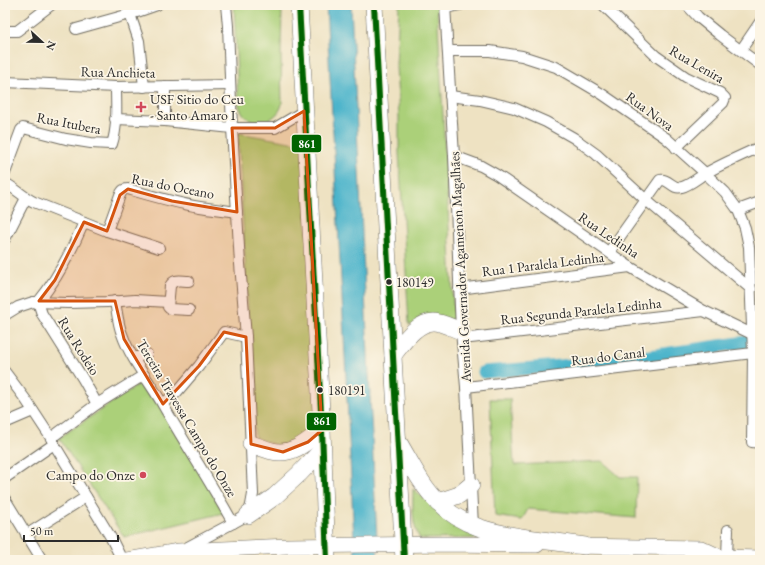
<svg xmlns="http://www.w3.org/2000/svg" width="765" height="565" font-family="'EB Garamond',serif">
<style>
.green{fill:#abd079;stroke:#6b7e52}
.water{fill:#4cb4cb;stroke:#3c707b}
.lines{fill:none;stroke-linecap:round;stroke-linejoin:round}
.canal{stroke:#4cb4cb;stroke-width:13}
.minor-casing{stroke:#6f6b60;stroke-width:12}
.secondary-casing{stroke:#6f6b60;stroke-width:16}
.trunk-casing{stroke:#6f6b60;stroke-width:18}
.minor{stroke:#fff;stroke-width:10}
.secondary{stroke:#fff;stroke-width:15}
.trunk{stroke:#fff;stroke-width:17}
.bus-1-casing{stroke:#fcf5e5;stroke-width:9}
.bus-1{stroke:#006400;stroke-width:6}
.marked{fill:#d5540f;fill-opacity:0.2;stroke:#d5540f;stroke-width:3;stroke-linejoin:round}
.poi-dot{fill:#d1495b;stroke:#fcf5e5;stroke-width:1.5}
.bus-dot{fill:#2b2b2b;stroke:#fcf5e5;stroke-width:1.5}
.labels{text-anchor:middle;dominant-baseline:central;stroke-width:3.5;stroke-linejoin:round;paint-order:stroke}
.bus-label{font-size:13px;fill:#2b2b2b;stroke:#fcf5e5;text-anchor:start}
.street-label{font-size:14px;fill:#2b2b2b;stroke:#fcf5e5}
.poi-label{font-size:14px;fill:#2b2b2b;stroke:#fcf5e5;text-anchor:start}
.line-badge{stroke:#fcf5e5;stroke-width:1.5}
.badge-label{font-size:11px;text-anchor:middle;font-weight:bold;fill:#fff}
</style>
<rect width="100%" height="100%" fill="#fcf5e5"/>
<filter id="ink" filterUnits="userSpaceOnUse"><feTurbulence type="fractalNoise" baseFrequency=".025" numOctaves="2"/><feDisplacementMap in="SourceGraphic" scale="8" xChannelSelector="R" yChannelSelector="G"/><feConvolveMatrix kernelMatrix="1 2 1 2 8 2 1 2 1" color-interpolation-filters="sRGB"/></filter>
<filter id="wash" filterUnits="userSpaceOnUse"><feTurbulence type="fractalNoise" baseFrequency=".012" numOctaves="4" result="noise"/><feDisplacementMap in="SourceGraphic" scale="16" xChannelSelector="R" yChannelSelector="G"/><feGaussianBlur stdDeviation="0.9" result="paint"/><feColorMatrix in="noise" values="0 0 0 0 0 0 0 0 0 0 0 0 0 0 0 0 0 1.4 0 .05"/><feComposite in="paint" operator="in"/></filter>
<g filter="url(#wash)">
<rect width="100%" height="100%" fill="#eee2c2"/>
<g class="green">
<path d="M234,5H282L281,56L282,104C278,122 252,129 242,112C239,108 239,104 238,100Z"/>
<path d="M399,5H437L454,319L409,325L402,201L399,153V117L396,66Z"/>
<path d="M238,133L302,144L319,429L284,448L255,438Z"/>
<path d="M145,380L224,513L124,537L59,438Z"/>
<path d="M490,399H510L514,465L602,461L620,477H637L636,518L528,509L522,520L495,516Z"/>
<path d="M413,489L429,502L489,538L420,539C411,524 413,506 413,489Z"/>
</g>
<path class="water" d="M326,5H351L378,560H355L343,316Z"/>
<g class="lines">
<path class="canal" d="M484,372L609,362L760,340"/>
</g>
</g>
<g filter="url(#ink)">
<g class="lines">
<defs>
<g id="minor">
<path d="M127,5L139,41L144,87"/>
<path d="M445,5L454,156L461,331L466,387L473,526"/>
<path d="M603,5L656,56L686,77L720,93L725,98L723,103L676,148"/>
<path d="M687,5L698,17L720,35L760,65"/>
<path d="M446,8L460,5"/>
<path d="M76,29L137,12L157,5"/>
<path d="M5,32L9,31H17L51,5"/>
<path d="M741,50L760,22"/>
<path d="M448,51H490L522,56L556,67L602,94L666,138L705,173L725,192L738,210L745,228L749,247L753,353L752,442L760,443"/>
<path d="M5,82L116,87L230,85"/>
<path d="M165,86V121"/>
<path d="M450,96L480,100L514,108L546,122L574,138L596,154L646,200L751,289"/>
<path d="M115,119L165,121L232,128H275L304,111"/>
<path d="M454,156L481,166L497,175L630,267L704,311L752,334"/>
<path d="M5,173L21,130L23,128L66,139L91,143L110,144H112C118,126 116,105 116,87"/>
<path d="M5,183C15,188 23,197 34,202L107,231L159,248"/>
<path d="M738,210L760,202"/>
<path d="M107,231L120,195C122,191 123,189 128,189C152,196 175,203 200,207C212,209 225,210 237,212"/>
<path d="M5,239L26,198"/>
<path d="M609,252L660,180C669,178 672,190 682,187C690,185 699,177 706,173C724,163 742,155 760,147"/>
<path d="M189,281C181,281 174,278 170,286L168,307L170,309L189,310"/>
<path d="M459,289L630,267"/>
<path d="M39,301V305L42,314L83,379L97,404"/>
<path d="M39,301C58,278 72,250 84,222"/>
<path d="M115,301C117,312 118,324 122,334C131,360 150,382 163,405C186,445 211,483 233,523"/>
<path d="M5,315L18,307L33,302L68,303L107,302L135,300L168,302"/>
<path d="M462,339L704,311"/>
<path d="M134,358L147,354"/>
<path d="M5,372L26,400L51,438L54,444L110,536L122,560"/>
<path d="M466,387L753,353"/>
<path d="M163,404L176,393L199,366L224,332L246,337"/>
<path d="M5,423L33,411"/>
<path d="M51,438L97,404L144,375"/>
<path d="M5,478L54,444"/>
<path d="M5,499L42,560"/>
<path d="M26,535L86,497"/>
<path d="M184,549L248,515L251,505L253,494L246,337L240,264L232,128L228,26L226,5"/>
<path d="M727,557L728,530"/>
</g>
<g id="secondary">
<path d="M573,546L701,548L720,557L760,558"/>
<path d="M127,560L179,551L289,546L443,544L537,545"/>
</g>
<g id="trunk">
<path d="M299,5L322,430L327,560"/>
<path d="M374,5L404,560"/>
<path d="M393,355C403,343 416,322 434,322C441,322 453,328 461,331"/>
<path d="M399,443C411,463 421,485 438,502C462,527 494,533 527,538C547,541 566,543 585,546"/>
<path d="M251,444C257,446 265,449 272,451C292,456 307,442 322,430"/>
<path d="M438,502L459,495L471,485"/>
<path d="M248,515L274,497L299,474L322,450"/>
</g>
</defs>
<use href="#minor" class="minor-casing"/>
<use href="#secondary" class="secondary-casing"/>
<use href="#trunk" class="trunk-casing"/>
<use href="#minor" class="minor"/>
<use href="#secondary" class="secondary"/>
<use href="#trunk" class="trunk"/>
<defs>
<g id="bus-1">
<path d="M299,5L322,430L327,560"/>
<path d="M374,5L404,560"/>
</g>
</defs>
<use href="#bus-1" class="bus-1-casing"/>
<use href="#bus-1" class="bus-1"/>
</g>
</g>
<path class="marked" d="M304,111L322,430L308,442L283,452L251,444L246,337L224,332L199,366L163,404L124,339L115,301H39L55,280L84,222L107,231L120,195L128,189L172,201L237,212L232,128H275Z"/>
<g class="poi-dot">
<path d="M139 101h4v4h4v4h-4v4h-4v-4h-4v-4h4z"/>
<circle cx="143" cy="475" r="4"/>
</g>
<g class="bus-dot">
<circle cx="389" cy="282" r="3.5"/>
<circle cx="320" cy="390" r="3.5"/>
</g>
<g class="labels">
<g class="bus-label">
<text x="396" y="282">180149</text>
<text x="328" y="390">180191</text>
</g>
<g class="street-label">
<text transform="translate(697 64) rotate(30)">Rua Lenira</text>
<text transform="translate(118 72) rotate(1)">Rua Anchieta</text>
<text transform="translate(650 111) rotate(36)">Rua Nova</text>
<text transform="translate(69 123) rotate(11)">Rua Itubera</text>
<text transform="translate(173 186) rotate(11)">Rua do Oceano</text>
<text transform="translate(609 235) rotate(34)">Rua Ledinha</text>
<text transform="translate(543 264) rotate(-7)">Rua 1 Paralela Ledinha</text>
<text transform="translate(460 267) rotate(-93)">Avenida Governador Agamenon Magalhães</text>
<text transform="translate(581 311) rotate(-6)">Rua Segunda Paralela Ledinha</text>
<text transform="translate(79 346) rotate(58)">Rua Rodeio</text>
<text transform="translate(608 356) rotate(-7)">Rua do Canal</text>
<text transform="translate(187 418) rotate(59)">Terceira Travessa Campo do Onze</text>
</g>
<g class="poi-label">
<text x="150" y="99">USF Sitio do Ceu<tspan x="150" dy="16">- Santo Amaro I</tspan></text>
<text x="135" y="475" text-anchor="end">Campo do Onze</text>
</g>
</g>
<g class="line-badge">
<rect x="291" y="134" width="31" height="19" rx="4" fill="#006400"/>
<rect x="306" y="412" width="31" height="19" rx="4" fill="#006400"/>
</g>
<g class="badge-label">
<text x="307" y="148">861</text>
<text x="322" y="425">861</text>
</g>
<rect width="765" height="565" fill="none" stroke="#fcf5e5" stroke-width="20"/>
<g transform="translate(42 42) rotate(112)" stroke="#fcf5e5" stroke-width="3" paint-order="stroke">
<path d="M0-3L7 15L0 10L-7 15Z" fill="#2b2b2b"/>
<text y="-6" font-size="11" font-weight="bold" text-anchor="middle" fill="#2b2b2b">N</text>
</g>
<path d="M24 535v6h94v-6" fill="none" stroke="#2b2b2b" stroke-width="2"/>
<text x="30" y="535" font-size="12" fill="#2b2b2b" stroke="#fcf5e5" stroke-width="3" paint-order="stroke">50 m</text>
</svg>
